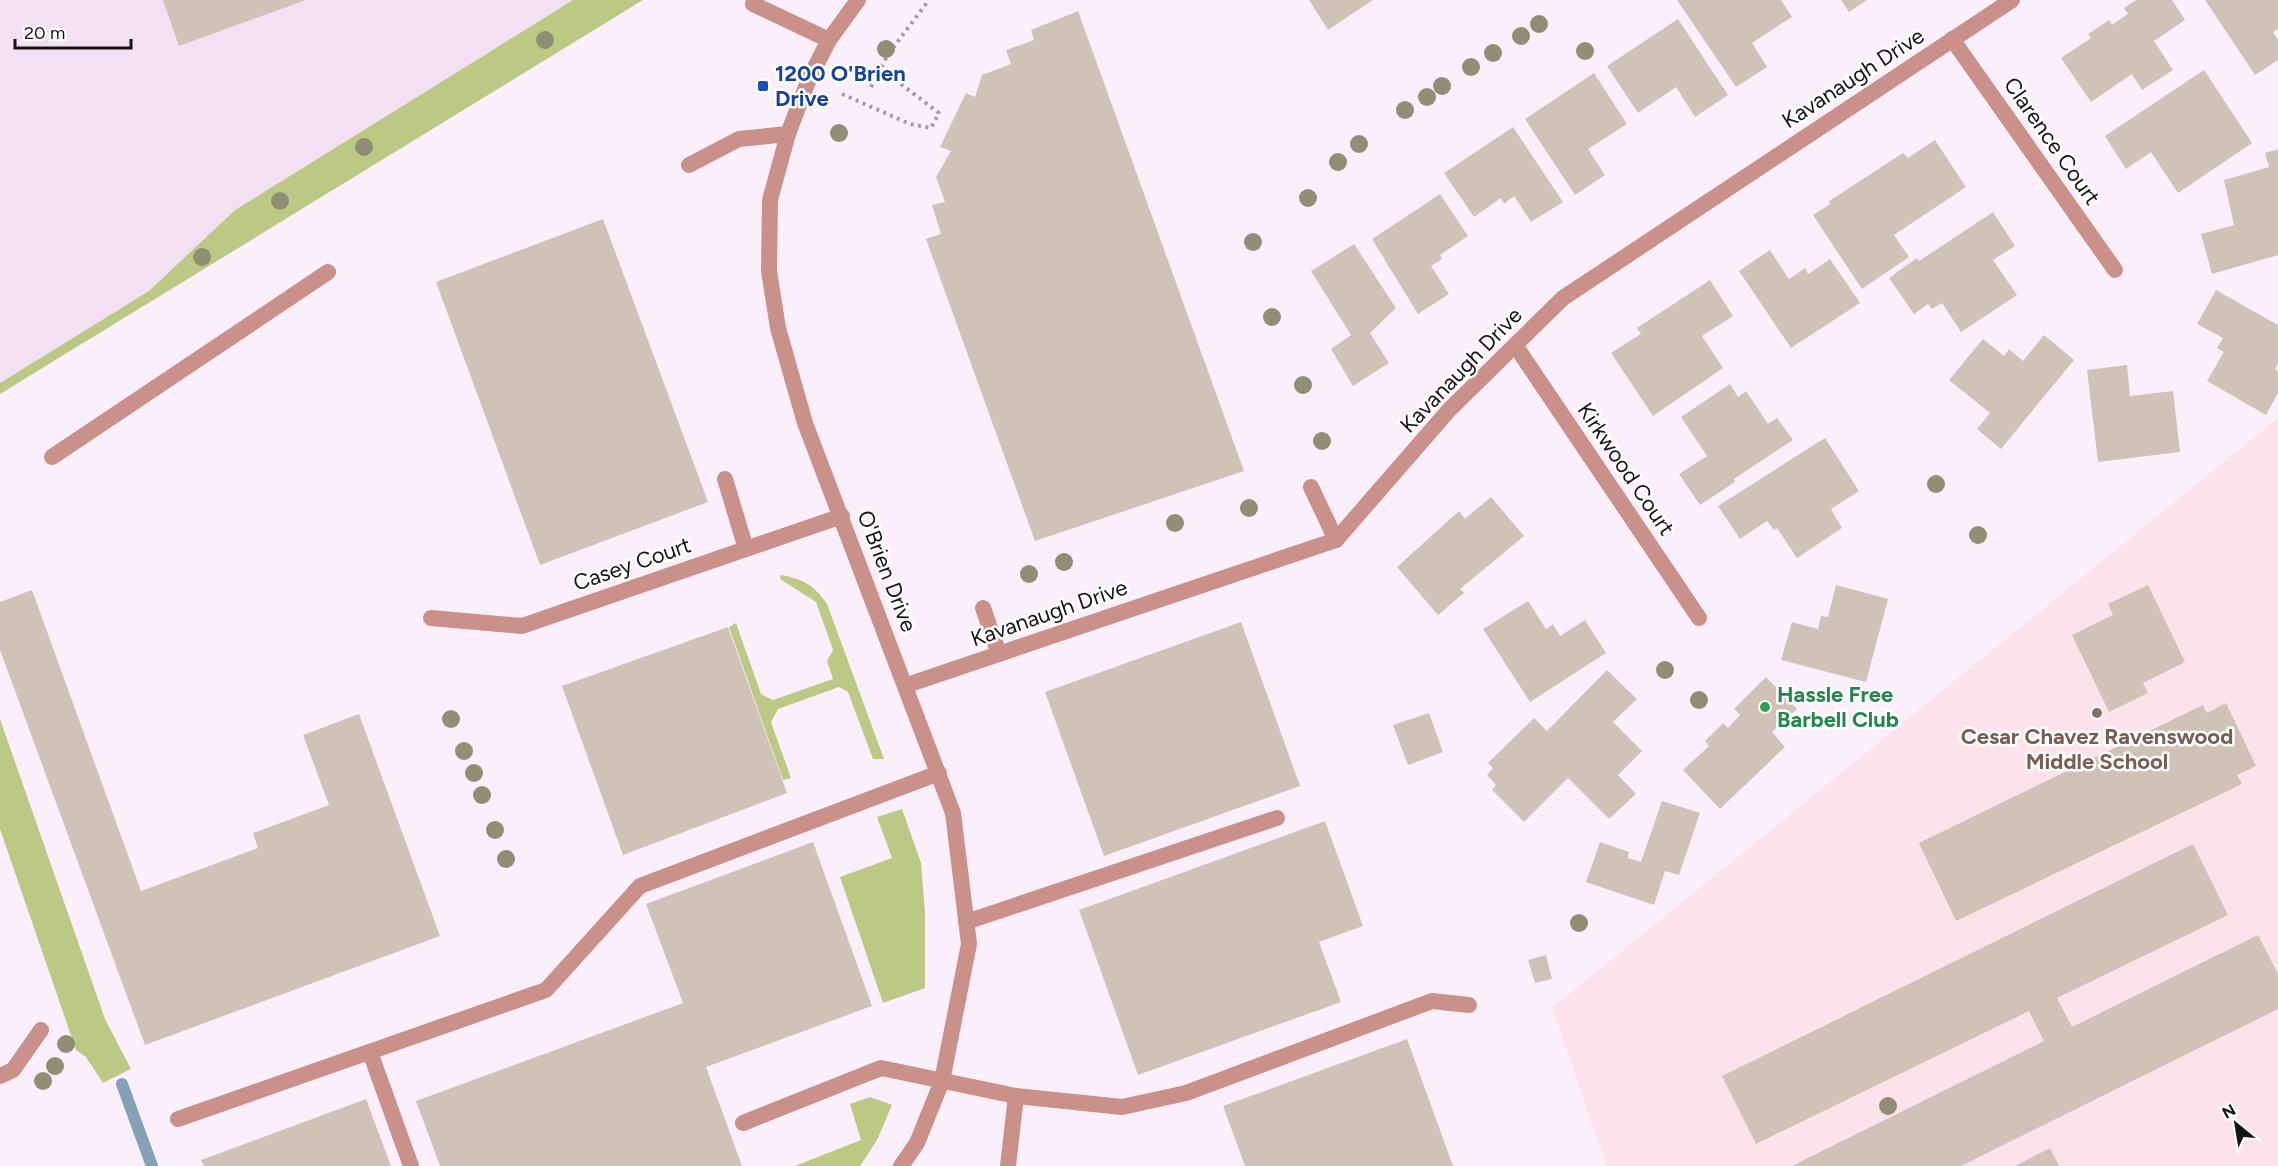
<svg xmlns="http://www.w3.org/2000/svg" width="2278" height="1166" font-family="Figtree,sans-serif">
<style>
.built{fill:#f3e0f3}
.education{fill:#fbe2eb}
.green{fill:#bbc984}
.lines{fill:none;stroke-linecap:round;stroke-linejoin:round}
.stream{stroke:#86a0b6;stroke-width:12}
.building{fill:#d0c2b7}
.path{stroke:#a399a3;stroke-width:4;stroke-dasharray:3 4.5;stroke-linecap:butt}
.service{stroke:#ca908a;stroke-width:16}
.minor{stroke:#ca908a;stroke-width:16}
.tertiary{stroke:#ca908a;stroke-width:16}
.tree{fill:#908f75}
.transit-dot{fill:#1a4fb4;stroke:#fff;stroke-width:2}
.leisure-dot{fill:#2e9e5b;stroke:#fff;stroke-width:2}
.education-dot{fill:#8d6e63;stroke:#fff;stroke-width:2}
.labels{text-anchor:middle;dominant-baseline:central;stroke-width:5;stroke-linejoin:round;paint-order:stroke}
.transit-label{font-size:22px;font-weight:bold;fill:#164399;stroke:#fff;text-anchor:start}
.street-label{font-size:22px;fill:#161216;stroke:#fff}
.leisure-label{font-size:22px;font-weight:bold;fill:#27864d;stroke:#fff;text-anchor:start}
.education-label{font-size:22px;font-weight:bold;fill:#785e54;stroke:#fff}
</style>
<rect width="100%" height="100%" fill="#fceffc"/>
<path class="built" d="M0,0H573L235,210L149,291L0,383Z"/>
<path class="education" d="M2278,418V1166H1607L1552,1008Z"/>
<g class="green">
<path d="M573,0H643L0,394V383L149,291L235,210Z"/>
<path d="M781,575C803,579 814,585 827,604L884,759H873L848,692L839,687L778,709L771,722L791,778L783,780L729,627L736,623L761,694L773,700L833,679L827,661L833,650L816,602L780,579Z"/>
<path d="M0,719L105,1019L131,1069L103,1083L86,1057L76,1050L0,829Z"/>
<path d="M902,809L921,863L925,913V988L883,1003L840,877L892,858L877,817Z"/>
<path d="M870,1097L892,1105L877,1140L860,1166H795L861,1140L850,1104Z"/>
</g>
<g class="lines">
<path class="stream" d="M122,1084L152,1166"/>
</g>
<g class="building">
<path d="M163,0H306L179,46Z"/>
<path d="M1309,0H1373L1328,30Z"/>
<path d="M1677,0H1781L1792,17L1752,43L1767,67L1736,87Z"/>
<path d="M1841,0H1867L1849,12Z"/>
<path d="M2136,0H2172L2185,20L2154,41L2173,70L2142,90L2132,74L2091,102L2061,58L2091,38L2088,34L2109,20L2112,25L2128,14L2124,8Z"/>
<path d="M2205,0H2278V29L2273,32L2278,40V60L2255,75Z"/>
<path d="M1078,11L1244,471L1035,541L926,239L941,234L932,205L945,202L936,177L951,151L940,147L966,93L975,97L982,75L1011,64L1006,50L1034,40L1031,30Z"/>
<path d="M1678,19L1728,95L1695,117L1676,87L1638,113L1607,66Z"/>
<path d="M2204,70L2252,143L2178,193L2151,152L2126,169L2105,136Z"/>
<path d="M1594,73L1627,124L1588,149L1605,175L1575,195L1525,119Z"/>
<path d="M1513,127L1563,202L1531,222L1514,196L1504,204L1501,198L1474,217L1444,173Z"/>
<path d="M1935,140L1966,187L1894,235L1909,257L1862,289L1813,215L1830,204L1829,201L1903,153L1908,158Z"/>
<path d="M2278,149V255L2212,274L2201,234L2234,225L2224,180L2269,167L2265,153Z"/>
<path d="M1440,194L1468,236L1440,255L1442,259L1431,266L1449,294L1418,314L1372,239Z"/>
<path d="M1993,212L2015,246L1993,260L2017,295L1961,332L1942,303L1932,309L1928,304L1914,314L1889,278L1917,258L1919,261Z"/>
<path d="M603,219L708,502L540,565L436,282Z"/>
<path d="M1354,244L1396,308L1370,333L1389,363L1353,386L1331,349L1351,335L1311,271Z"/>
<path d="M1770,250L1789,279L1805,268L1808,274L1830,259L1860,303L1791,348L1739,271Z"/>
<path d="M1710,280L1733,316L1702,336L1723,368L1653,416L1611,353L1641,334L1637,328Z"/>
<path d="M2216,290L2278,325V363L2275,370L2278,371V393L2266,415L2207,381L2224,352L2217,348L2223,338L2197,324Z"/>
<path d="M2044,335L2074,360L2001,449L1977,429L1990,413L1949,380L1983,339L2004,356L2009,349L2023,361Z"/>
<path d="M2127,365L2130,396L2173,391L2180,452L2098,462L2087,370Z"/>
<path d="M1730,384L1738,397L1746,391L1768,424L1777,418L1793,440L1734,479L1735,482L1700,505L1679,474L1707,456L1681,417Z"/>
<path d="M1825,438L1859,491L1831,509L1842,528L1797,558L1777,528L1774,530L1767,521L1740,539L1718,506Z"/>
<path d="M1491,497L1524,536L1460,589L1464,593L1438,615L1397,567L1459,511L1465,519Z"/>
<path d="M1836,585L1888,599L1866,682L1781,660L1792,622L1818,629L1821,616L1828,617Z"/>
<path d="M2148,585L2185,662L2143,683L2148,693L2109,712L2072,635L2113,615L2108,604Z"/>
<path d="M32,590L141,891L258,848L253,833L329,805L303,735L359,714L440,936L145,1045L0,650V602Z"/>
<path d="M1528,601L1546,629L1553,624L1560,636L1585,620L1606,653L1530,702L1483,629Z"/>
<path d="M1241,622L1300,786L1104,856L1045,692Z"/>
<path d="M728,627L787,793L623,855L562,686Z"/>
<path d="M1607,670L1637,699L1613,722L1642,751L1618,775L1636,794L1609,819L1568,778L1524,822L1492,790L1496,785L1487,775L1493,768L1488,763L1534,718L1547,731Z"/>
<path d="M1766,677L1797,709L1772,732L1785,747L1720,809L1683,770L1709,746L1705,741L1723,723L1728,728L1740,715L1734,709Z"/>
<path d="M2226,703L2256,766L2237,775L2242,784L1956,921L1919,843L2203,705L2207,713Z"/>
<path d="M1429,713L1443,752L1408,765L1393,725Z"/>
<path d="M1662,801L1700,813L1679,875L1665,871L1654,905L1586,882L1600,842L1629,852L1628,858L1641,862Z"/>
<path d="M1325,821L1363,926L1319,942L1341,1002L1138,1075L1079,910Z"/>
<path d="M813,842L872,1006L706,1067L742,1166H440L416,1101L683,1003L646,904Z"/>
<path d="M2193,844L2228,915L2057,998L2072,1027L2258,935L2278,974V1009L1961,1166H1792L2044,1041L2029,1011L1756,1144L1722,1076Z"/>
<path d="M1546,955L1552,979L1535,983L1528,960Z"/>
<path d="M1407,1039L1453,1166H1245L1223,1106Z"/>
<path d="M366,1099L391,1166H204L201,1160Z"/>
<path d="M2050,1148L2059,1166H2015Z"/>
</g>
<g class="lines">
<g class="path">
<path d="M871,87L887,56L929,0"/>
<path d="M842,94L910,124L931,128L939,113L881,69"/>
</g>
<g class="service">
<path d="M753,4L829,40"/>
<path d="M689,165L739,139L788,134"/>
<path d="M52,457L328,272"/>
<path d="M725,479L746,549"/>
<path d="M1311,487L1336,540"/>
<path d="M983,608L999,654"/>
<path d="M966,922L1277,818"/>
<path d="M370,1052L411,1166"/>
<path d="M0,1076L13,1070L41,1030"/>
<path d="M178,1119L546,990L640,886L939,773"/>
<path d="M743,1123L881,1068L1016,1096L1122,1107L1186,1093L1432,1001L1469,1005"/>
<path d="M1008,1166L1016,1096"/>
</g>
<g class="minor">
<path d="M1952,39L2115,270"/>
<path d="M1515,345L1699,618"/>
<path d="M431,618L522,626L842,516"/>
<path d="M907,685L1336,540L1449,410L1563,298L2012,0"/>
</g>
<path class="tertiary" d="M858,0L829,40L809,79L788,134L770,200L769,271L778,328L805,423L953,813L969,944L942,1081L917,1143L901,1166"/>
</g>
<g class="tree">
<circle cx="1539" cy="24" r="9"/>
<circle cx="1521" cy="36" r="9"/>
<circle cx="545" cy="40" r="9"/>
<circle cx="886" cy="49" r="9"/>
<circle cx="1585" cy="51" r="9"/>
<circle cx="1493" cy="53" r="9"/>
<circle cx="1471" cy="67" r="9"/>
<circle cx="1442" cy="86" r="9"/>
<circle cx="1427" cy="97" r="9"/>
<circle cx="1405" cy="110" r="9"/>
<circle cx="839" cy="133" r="9"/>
<circle cx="1359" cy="144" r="9"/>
<circle cx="364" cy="147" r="9"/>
<circle cx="1338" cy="162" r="9"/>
<circle cx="1308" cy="198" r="9"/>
<circle cx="280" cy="201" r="9"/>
<circle cx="1253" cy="242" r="9"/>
<circle cx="202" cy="257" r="9"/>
<circle cx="1272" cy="317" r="9"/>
<circle cx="1303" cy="385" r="9"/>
<circle cx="1322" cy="441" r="9"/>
<circle cx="1936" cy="484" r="9"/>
<circle cx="1249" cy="508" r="9"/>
<circle cx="1175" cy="523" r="9"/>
<circle cx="1978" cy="535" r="9"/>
<circle cx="1064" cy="562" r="9"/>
<circle cx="1029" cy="574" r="9"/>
<circle cx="1665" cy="670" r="9"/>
<circle cx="1699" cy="700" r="9"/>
<circle cx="451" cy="719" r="9"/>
<circle cx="464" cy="751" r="9"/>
<circle cx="474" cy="773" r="9"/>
<circle cx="482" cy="795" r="9"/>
<circle cx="495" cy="830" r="9"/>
<circle cx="506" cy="859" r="9"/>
<circle cx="1579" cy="923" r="9"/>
<circle cx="66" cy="1044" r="9"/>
<circle cx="55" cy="1066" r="9"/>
<circle cx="43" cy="1081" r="9"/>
<circle cx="1888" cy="1106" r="9"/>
</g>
<rect class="transit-dot" x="757" y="80" width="12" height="12" rx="3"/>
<circle class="leisure-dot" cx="1765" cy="707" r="6"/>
<circle class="education-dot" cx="2097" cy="713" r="6"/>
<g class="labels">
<g class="transit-label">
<text x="775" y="73">1200 O'Brien<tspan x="775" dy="25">Drive</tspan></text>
</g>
<g class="street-label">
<text transform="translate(1853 78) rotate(-33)">Kavanaugh Drive</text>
<text transform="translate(2052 141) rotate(55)">Clarence Court</text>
<text transform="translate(1461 370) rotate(-46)">Kavanaugh Drive</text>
<text transform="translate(1626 469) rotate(56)">Kirkwood Court</text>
<text transform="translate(632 564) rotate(-19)">Casey Court</text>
<text transform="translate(887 571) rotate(69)">O'Brien Drive</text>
<text transform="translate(1049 613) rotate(-19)">Kavanaugh Drive</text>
</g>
<g class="leisure-label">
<text x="1777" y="694">Hassle Free<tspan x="1777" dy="25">Barbell Club</tspan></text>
</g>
<g class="education-label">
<text x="2097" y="736">Cesar Chavez Ravenswood<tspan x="2097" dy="25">Middle School</tspan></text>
</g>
</g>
<g transform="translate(2236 1124) rotate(330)" stroke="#ffffff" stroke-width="4.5" paint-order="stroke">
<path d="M0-4.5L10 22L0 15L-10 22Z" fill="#161216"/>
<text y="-9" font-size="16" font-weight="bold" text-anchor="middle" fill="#161216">N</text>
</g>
<path d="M15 39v9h116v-9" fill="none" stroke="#161216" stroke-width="3"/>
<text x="24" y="39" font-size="18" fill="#161216" stroke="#ffffff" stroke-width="4.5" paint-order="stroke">20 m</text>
</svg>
